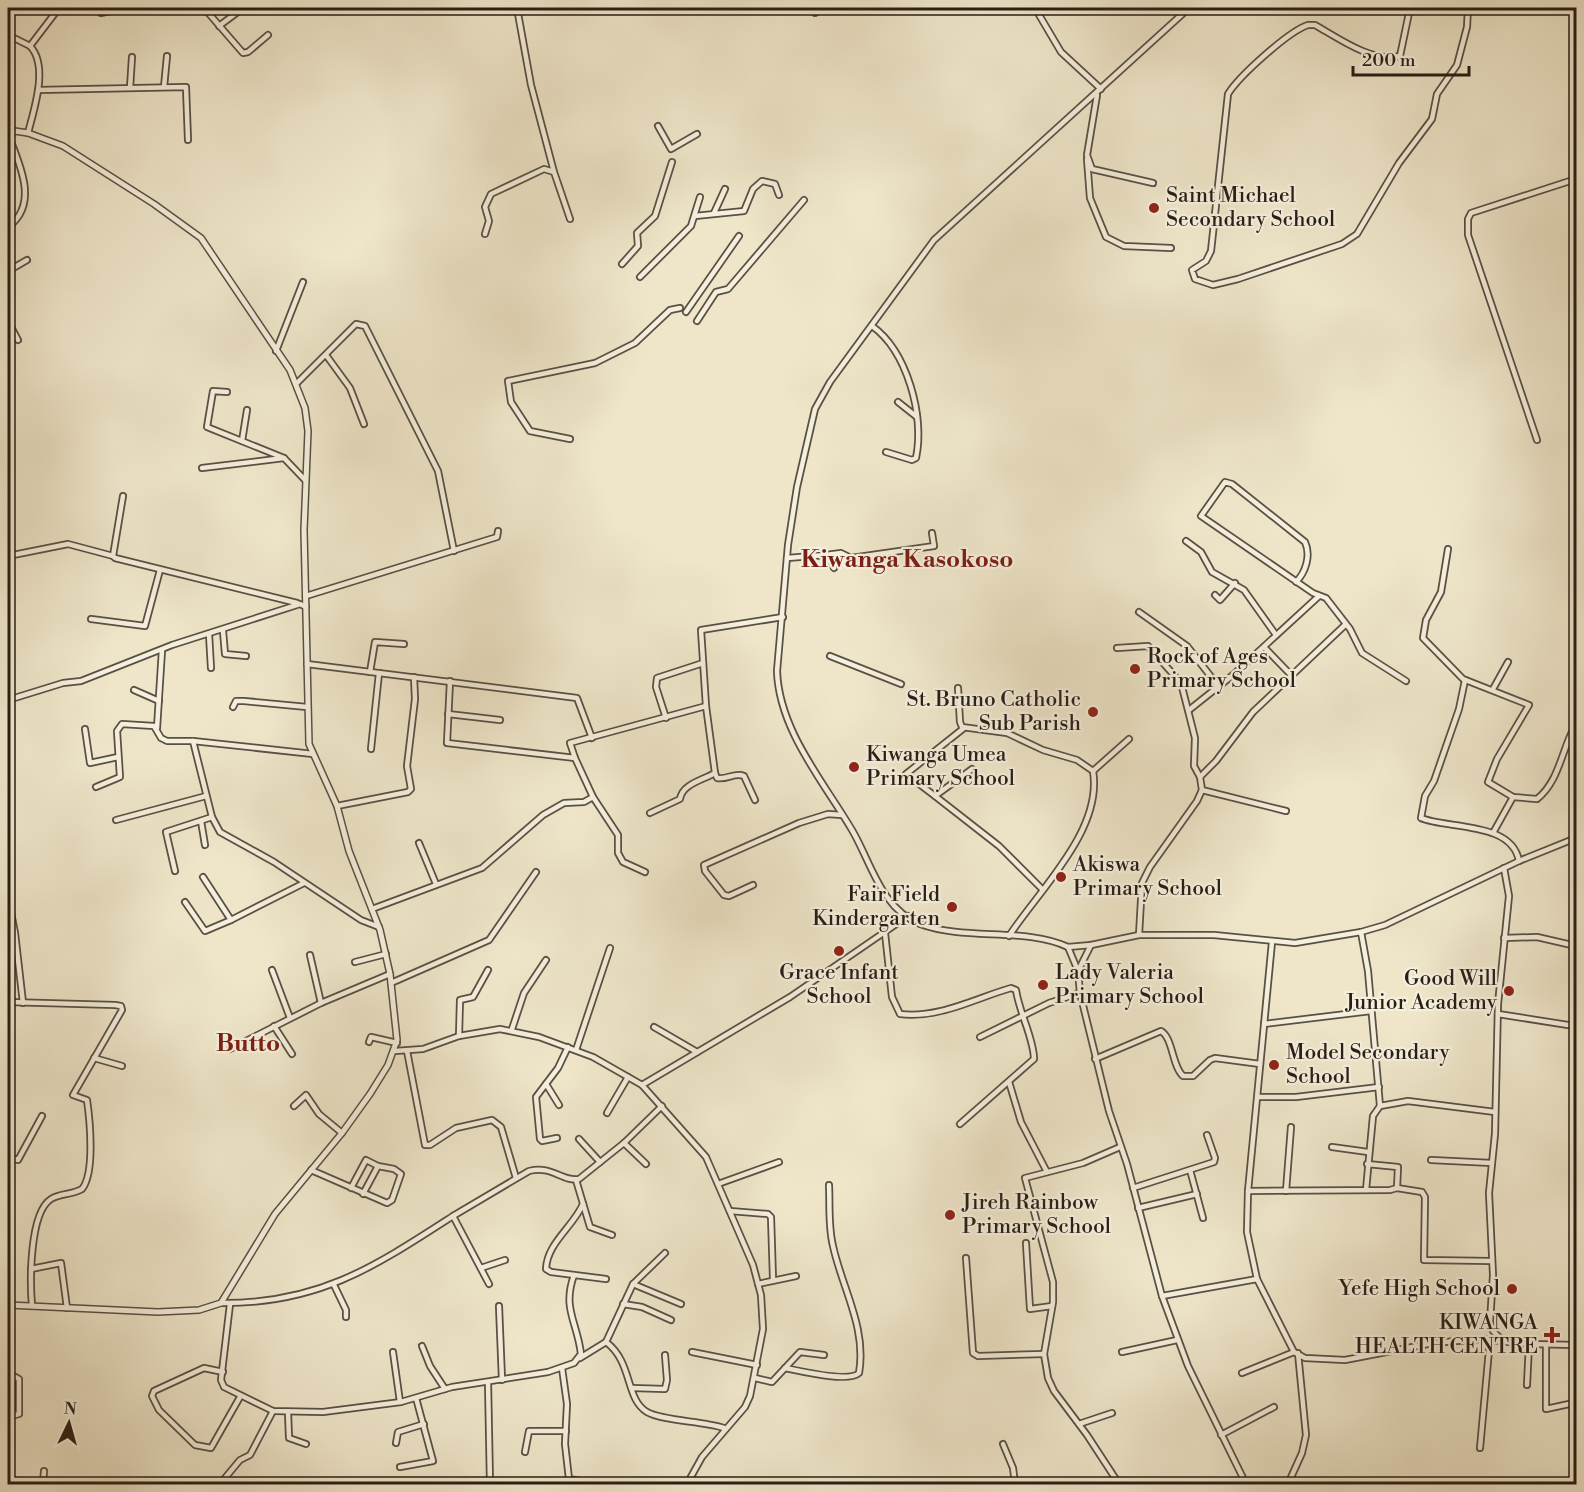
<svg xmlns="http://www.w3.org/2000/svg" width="1584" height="1492" font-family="'Libre Bodoni',serif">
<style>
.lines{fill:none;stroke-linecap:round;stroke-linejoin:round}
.minor-casing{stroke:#595043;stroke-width:8}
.tertiary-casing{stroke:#595043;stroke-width:8}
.minor{stroke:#f5efdd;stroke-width:4.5}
.tertiary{stroke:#f5efdd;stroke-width:5}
.poi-dot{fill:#8f2418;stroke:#f5efdd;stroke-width:2}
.labels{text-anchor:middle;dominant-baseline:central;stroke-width:4.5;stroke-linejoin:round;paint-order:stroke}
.poi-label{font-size:21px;fill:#271e16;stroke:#f5efdd;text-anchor:start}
.quarter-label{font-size:24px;font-weight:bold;fill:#7a1f14;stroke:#f5efdd}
</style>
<rect width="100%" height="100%" fill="#efe6ca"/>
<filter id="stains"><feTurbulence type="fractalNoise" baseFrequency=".00333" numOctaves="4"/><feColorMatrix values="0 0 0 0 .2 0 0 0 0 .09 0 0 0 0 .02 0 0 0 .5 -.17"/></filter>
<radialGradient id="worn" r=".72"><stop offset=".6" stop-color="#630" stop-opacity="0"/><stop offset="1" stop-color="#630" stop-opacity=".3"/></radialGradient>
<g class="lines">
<defs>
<g id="minor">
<path d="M204,8L243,53L248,52L268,35"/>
<path d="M517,8L531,85L554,172"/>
<path d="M815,8V13"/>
<path d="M1035,8L1061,52L1101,89"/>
<path d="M1189,8L934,240L830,382L815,409L797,487L788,545L777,671C779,730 823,781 852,830C871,862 881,909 920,924C966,941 1025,927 1068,947L1078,971L1080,993L1109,1111L1127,1164L1162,1296L1188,1366L1246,1484"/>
<path d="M1410,8L1400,56C1372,63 1338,38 1315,25H1308C1289,31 1239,76 1228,94L1211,251L1206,261L1192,270L1195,279L1213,285L1238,279L1342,244L1357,234L1399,163L1432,119L1437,94L1457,65L1467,27L1468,8"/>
<path d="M1576,8V9"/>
<path d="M101,13L125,8"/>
<path d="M219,26L243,8"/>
<path d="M8,35L30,46C49,66 34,109 28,133"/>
<path d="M30,46L59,8"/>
<path d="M164,87L167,56"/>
<path d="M130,88L132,57"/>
<path d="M38,90L186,87L188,140"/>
<path d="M1097,95L1087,155L1092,169L1153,183"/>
<path d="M658,126L671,149L697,134"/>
<path d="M8,134C19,163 40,204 8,227"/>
<path d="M1087,159L1090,198L1106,237L1124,246L1171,248"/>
<path d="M714,213L725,189"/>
<path d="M695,216L744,211L753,189L762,181L775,184L779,195"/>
<path d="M485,234L489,221L485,207L491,194L544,169L554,172L570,219"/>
<path d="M622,264L638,246L637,233L655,216L672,162"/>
<path d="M8,271L27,260"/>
<path d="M640,277L691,226L700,197"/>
<path d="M686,312L739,236"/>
<path d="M8,321L18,340"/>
<path d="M697,321L716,292L728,289L804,200"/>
<path d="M872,326C907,351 925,416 916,458L912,460L886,452"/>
<path d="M276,351L303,282"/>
<path d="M326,355L350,388L364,424"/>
<path d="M297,383L356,324L365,326L438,471L454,551"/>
<path d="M227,392L213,391L207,427L284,458L305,480"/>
<path d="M898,402L917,417"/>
<path d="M570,439L530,431L511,402L508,381L595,363L635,343L670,310L680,308"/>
<path d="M1537,440L1468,235V219L1471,213L1576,179"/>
<path d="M242,441L247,410"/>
<path d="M202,468L284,458"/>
<path d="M123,496L113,556L115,558L297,603"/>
<path d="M1186,541L1201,552L1212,572L1244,590L1276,635"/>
<path d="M1448,549L1441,592L1426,620L1423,638L1463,679L1529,705L1497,759L1488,782L1513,797L1537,799C1560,781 1562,747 1576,724"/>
<path d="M826,555L841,553L851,558L934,546L932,533"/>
<path d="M8,556L68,544L113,556"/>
<path d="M787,558L826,555L834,568"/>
<path d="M1296,582C1306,572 1311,555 1305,542L1232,484L1225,482L1201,516L1313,593L1326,598L1350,629L1362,653L1406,681"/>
<path d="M1215,595L1220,600L1235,583"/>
<path d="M306,596L497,537L498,531"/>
<path d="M1139,612L1187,646L1219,687"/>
<path d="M91,619L145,626L160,570"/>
<path d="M223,631L225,654L246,656"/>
<path d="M209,634L211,668"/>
<path d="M1264,647L1291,675"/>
<path d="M1117,648L1148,646L1181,683L1195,738L1194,766L1200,777"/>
<path d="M830,656L901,684"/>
<path d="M307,664L577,698L592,738"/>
<path d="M370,672L375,642L404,644"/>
<path d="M1465,680L1459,709L1434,781L1425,796L1421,818C1446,829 1512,821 1519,861"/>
<path d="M450,681L447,743L575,758L570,743L706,706L701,630L783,617"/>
<path d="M958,688L960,722L962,727L1007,733L1043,750L1077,760L1093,771C1103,830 1039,890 1009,936"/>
<path d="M1493,689L1508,662"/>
<path d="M134,690L159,701"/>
<path d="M8,700L63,683L81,681L172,645L300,604L306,607"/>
<path d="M233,707L236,701H244L307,707"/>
<path d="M1189,710L1233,675L1319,596"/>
<path d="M448,714L500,720"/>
<path d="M666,718L656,687L657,678L703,663"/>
<path d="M157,728L162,650"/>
<path d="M85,729L90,763L118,757"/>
<path d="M193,741L212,817L220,832L274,862L361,920L379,927"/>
<path d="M371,749L379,673"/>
<path d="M575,758L593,797L618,835V853L623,862L645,872"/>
<path d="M972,769L935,796L999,846L1042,889"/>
<path d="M1093,771L1129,739"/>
<path d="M715,773L717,778C727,780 735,772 744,776L755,800"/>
<path d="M96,787L120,777L117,731L122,724L154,726L161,738L167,741H193L313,754"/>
<path d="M1202,790L1286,811"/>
<path d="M935,796L906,774L964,728"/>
<path d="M337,806L408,792L411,789L407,766L415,699L414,677"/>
<path d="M650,813L680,799C682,784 703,780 715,773L706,706"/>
<path d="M116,820L206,796"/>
<path d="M201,821L205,845"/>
<path d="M1493,833L1513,797"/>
<path d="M419,843L436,884"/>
<path d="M175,871L166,832L212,817"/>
<path d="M203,877L231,920L304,883"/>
<path d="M753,885L729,896L724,895L705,871L704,865L799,823L828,814L842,815"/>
<path d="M8,897L15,933L23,1003"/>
<path d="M185,902L205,931L231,920"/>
<path d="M372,909L482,868L543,815L564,803L584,802L593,797"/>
<path d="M1361,932L1368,971L1380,1106L1408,1101L1495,1112"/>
<path d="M885,933L892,997L900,1014C938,1019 976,998 1011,988L1016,990C1019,1012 1034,1039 1034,1059L960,1124"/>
<path d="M1139,935L1142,883L1150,867L1197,801L1202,790L1200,777L1216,761L1253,712L1345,625"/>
<path d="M1504,938L1537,937L1576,946"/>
<path d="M1068,947L1091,945L1139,935H1214L1295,943L1361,932L1385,925L1519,861L1576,838"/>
<path d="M310,955L321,1003"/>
<path d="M355,962L386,954"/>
<path d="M272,970L290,1018"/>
<path d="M1078,971L1091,945"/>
<path d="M391,983L489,940L536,872"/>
<path d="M8,1002L115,1005L121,1006L122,1010L73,1095L87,1100C90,1121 95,1173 82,1189C72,1195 60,1193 51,1199C29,1213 30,1283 32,1306"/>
<path d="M1498,1014L1568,1025"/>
<path d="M1264,1024L1371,1011"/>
<path d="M274,1026L292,1054"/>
<path d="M654,1027L697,1052"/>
<path d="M512,1029L524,993L546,960"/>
<path d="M459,1036L460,1000L473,997L488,970"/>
<path d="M980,1037L1049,1003L1080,993"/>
<path d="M369,1042L371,1037L397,1043"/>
<path d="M230,1049L321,1003L390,974"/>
<path d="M576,1050L610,948"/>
<path d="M395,1051L423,1049L459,1036L500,1029L539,1037L593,1057L642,1085L706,1157L753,1265L761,1295L763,1329L750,1396L745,1407L702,1457L687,1484"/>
<path d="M407,1051L425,1145H430L456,1128L492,1120L501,1127L516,1178"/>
<path d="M94,1058L122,1066"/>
<path d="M1095,1059L1161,1031C1173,1038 1172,1066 1183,1076H1193L1210,1060L1215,1058L1260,1064"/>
<path d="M1009,1082L1021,1122L1047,1172"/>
<path d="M546,1084L559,1105"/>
<path d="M642,1085L790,997L908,916"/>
<path d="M1259,1097H1296L1379,1087"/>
<path d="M294,1106L306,1095L319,1114L342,1133"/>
<path d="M607,1113L628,1077"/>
<path d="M557,1138L542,1141L540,1139L536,1097L558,1068L568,1047"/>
<path d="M579,1139L600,1162"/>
<path d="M624,1143L646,1164"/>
<path d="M1332,1147L1368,1152"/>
<path d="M8,1157L18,1160L42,1116"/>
<path d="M1431,1160L1492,1163"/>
<path d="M1367,1164L1398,1167L1397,1188"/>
<path d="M311,1170L387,1203L392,1200L401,1174L394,1169L378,1166"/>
<path d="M1190,1170L1203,1218"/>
<path d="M576,1180L590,1227L612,1235"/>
<path d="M718,1184L779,1162"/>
<path d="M351,1188L366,1160L378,1166L363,1194"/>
<path d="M1133,1188L1214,1162L1215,1158L1207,1135"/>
<path d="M1366,1190L1373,1116L1380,1106"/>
<path d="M1248,1191L1390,1190L1397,1188L1422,1192L1425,1197L1424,1260L1491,1261"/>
<path d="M1286,1191L1291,1127"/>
<path d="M583,1204C573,1227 547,1243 546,1269L551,1272L606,1279"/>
<path d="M1138,1208L1197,1194"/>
<path d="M730,1211L768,1214L771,1217L773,1279"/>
<path d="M1026,1243L1030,1309L1052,1306"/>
<path d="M665,1253L633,1284L606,1342C633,1362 625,1399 647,1412C663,1421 703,1421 724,1428"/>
<path d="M966,1258L973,1353L978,1356L1044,1354"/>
<path d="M481,1268L505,1260"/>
<path d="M31,1269L61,1263L67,1308"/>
<path d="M1257,1279L1247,1232L1248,1191L1272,942"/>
<path d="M489,1284L453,1216L529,1171C552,1165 562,1182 579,1179L624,1143L662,1106"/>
<path d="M633,1284L681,1304"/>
<path d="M758,1284L796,1276"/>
<path d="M334,1285L346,1310V1317"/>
<path d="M1162,1296L1257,1279L1294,1352L1305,1358L1345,1360L1433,1343L1481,1339L1529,1344L1576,1345"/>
<path d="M221,1303C319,1304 374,1267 453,1216"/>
<path d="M230,1304L221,1380L224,1387L273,1411L323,1412L401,1402L452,1387L548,1372L574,1363L581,1354C577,1321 562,1309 574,1275"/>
<path d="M623,1304L642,1307L671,1320"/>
<path d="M499,1306L502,1380"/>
<path d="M1502,1340L1493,1331L1490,1322L1493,1275L1489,1193L1495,1134L1498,1004L1509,896L1504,868"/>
<path d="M1546,1345V1409L1569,1404L1576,1409"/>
<path d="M422,1346L430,1366L445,1389"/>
<path d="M393,1352L400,1402"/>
<path d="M692,1352L757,1365"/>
<path d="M1122,1352L1177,1340"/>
<path d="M580,1358L606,1342"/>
<path d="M562,1368L567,1404L565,1444L569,1479L598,1484"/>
<path d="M785,1368C800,1371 849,1383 859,1373C867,1328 842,1288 833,1246C828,1226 830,1204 829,1185"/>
<path d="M223,1372L204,1368L154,1391L152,1396L159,1410L195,1445L211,1448L240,1397"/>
<path d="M8,1373L19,1379V1414L8,1417"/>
<path d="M1242,1373L1294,1352"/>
<path d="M755,1378L772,1382L800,1352L824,1355"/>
<path d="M488,1382L490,1484"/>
<path d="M1527,1385L1529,1344"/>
<path d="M632,1388L665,1389L667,1380L665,1355"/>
<path d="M288,1412L289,1438L306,1444"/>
<path d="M1079,1424L1112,1413"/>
<path d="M1221,1435L1274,1407"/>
<path d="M396,1443L398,1432L424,1424"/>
<path d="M1003,1444L1013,1468L1015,1484"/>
<path d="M1480,1448L1490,1339"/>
<path d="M525,1452L529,1431H566"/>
<path d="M400,1467L433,1461L416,1398"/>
<path d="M43,1484L44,1471"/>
<path d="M220,1484L240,1460L250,1455L273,1411"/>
<path d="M1119,1484L1087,1435L1054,1391L1048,1378L1044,1354L1053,1302V1282L1025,1178L1083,1163L1120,1147"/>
<path d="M1288,1484L1302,1453L1306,1435L1298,1353"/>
</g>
<path id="tertiary" d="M8,130L28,133L63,146L154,204L201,238L290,370L305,408L308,431L304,530L309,744L337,806L349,851L380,930L390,974L397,1040L388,1065L370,1094L342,1133L275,1214L221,1303L199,1310L158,1312L8,1305"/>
</defs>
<use href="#minor" class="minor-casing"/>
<use href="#tertiary" class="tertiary-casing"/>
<use href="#minor" class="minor"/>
<use href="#tertiary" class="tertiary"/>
</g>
<g class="poi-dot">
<circle cx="1154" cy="208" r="6"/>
<circle cx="1135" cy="669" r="6"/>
<circle cx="1093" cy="712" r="6"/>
<circle cx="854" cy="767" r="6"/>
<circle cx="1061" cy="877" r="6"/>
<circle cx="952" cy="907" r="6"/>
<circle cx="839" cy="951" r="6"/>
<circle cx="1043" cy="985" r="6"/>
<circle cx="1509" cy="991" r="6"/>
<circle cx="1274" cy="1065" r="6"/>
<circle cx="950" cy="1215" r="6"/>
<circle cx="1512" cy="1289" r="6"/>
<path d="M1549 1326h6v6h6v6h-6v6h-6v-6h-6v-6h6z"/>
</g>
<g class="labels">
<g class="poi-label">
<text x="1166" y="196">Saint Michael<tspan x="1166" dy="24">Secondary School</tspan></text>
<text x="1147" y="657">Rock of Ages<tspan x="1147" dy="24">Primary School</tspan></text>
<text x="1081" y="700" text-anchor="end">St. Bruno Catholic<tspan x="1081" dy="24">Sub Parish</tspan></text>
<text x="866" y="755">Kiwanga Umea<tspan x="866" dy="24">Primary School</tspan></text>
<text x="1073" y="865">Akiswa<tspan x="1073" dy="24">Primary School</tspan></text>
<text x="940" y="895" text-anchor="end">Fair Field<tspan x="940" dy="24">Kindergarten</tspan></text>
<text x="839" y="973" text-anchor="middle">Grace Infant<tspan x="839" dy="24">School</tspan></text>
<text x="1055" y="973">Lady Valeria<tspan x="1055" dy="24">Primary School</tspan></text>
<text x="1497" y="979" text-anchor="end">Good Will<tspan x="1497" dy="24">Junior Academy</tspan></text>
<text x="1286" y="1053">Model Secondary<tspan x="1286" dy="24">School</tspan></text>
<text x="962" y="1203">Jireh Rainbow<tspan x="962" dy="24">Primary School</tspan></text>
<text x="1500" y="1289" text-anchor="end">Yefe High School</text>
<text x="1538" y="1323" text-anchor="end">KIWANGA<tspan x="1538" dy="24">HEALTH CENTRE</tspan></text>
</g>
<g class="quarter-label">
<text x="907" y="560">Kiwanga Kasokoso</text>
<text x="248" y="1044">Butto</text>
</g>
</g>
<rect width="1584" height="1492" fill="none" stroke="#efe6ca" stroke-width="30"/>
<rect x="9" y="9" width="1566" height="1474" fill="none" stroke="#271e16" stroke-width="3"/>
<rect x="15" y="15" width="1554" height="1462" fill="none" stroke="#271e16" stroke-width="1.5"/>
<g transform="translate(69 1423) rotate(5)" stroke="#f5efdd" stroke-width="4.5" paint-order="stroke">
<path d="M0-4.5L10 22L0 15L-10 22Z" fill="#271e16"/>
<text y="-9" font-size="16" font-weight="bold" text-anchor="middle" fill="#271e16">N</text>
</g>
<path d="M1353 66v9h116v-9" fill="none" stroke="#271e16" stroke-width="3"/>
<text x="1362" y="66" font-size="18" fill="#271e16" stroke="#f5efdd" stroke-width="4.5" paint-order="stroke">200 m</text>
<rect width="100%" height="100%" filter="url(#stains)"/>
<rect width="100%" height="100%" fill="url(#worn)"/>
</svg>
